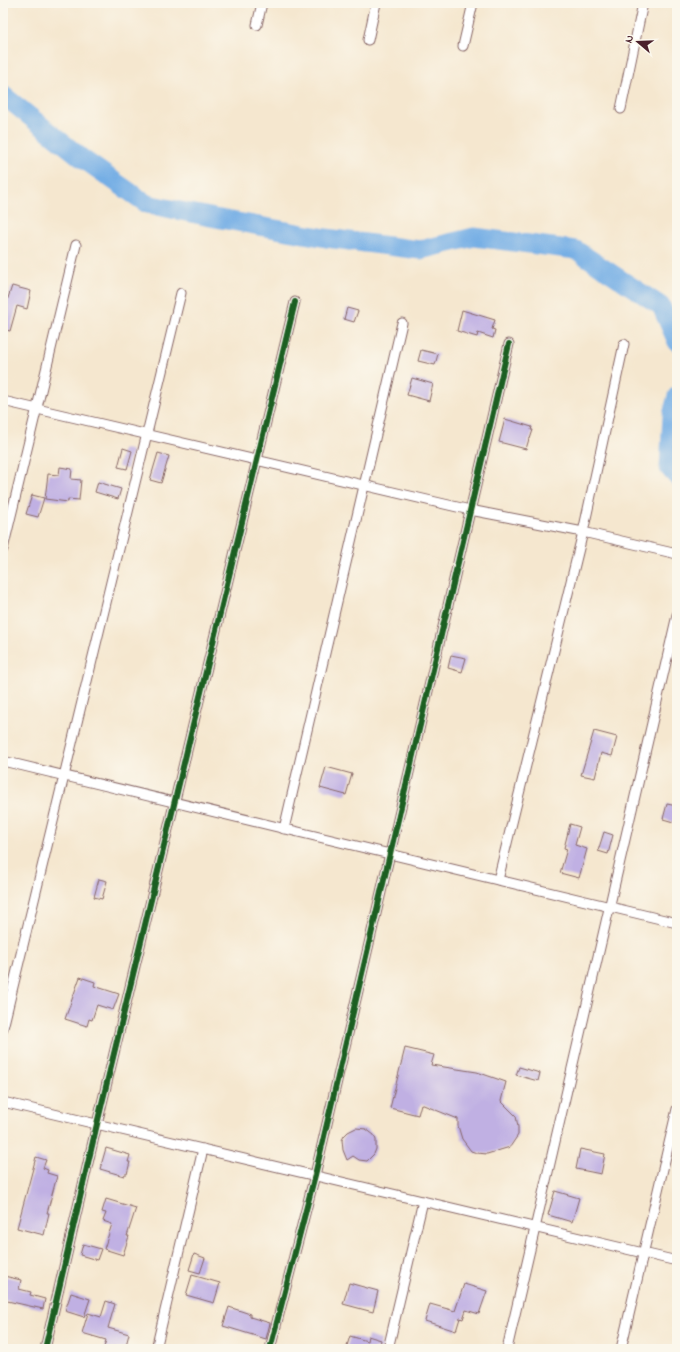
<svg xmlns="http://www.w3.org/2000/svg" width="680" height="1352" font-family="'Indie Flower',sans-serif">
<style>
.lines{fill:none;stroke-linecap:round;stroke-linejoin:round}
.river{stroke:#75aee5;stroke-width:19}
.building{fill:#c0b0e3}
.street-casing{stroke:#866564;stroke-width:11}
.street{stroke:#fff;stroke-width:9}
.cycleway-casing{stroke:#fbf7ec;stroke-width:8}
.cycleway{stroke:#1b5e20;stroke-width:6}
</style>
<rect width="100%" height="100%" fill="#fbf7ec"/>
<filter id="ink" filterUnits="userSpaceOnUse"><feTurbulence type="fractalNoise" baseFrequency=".025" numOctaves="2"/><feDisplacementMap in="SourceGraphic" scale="8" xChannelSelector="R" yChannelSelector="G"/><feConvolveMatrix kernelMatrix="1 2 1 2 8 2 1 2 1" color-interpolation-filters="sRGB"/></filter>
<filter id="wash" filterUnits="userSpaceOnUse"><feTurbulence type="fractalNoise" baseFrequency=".012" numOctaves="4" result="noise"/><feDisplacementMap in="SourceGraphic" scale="16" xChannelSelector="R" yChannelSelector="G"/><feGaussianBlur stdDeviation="0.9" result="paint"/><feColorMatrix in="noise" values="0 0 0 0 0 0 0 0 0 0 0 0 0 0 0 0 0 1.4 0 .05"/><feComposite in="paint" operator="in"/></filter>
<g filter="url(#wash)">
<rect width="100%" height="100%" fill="#f5e7cf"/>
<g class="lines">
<g class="river">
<path d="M3,95L83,159L147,204L215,218L326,238L420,250L474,237L576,250L661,306L677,342"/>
<path d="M677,396L672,415L669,468L677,477"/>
</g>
</g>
<g id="blocks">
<g class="building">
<path d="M12,286L31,291L27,309L17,306L10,331L3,329V313Z"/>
<path d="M347,308L358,311L354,322L344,319Z"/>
<path d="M462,310L495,320L492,329L495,330L493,338L478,333L477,337L457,331Z"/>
<path d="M421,350L438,354L435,365L418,361Z"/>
<path d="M412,378L433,384L429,401L407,395Z"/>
<path d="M505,419L532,427L531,430H533L530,439H529L526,449L499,442Z"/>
<path d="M123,448L132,451L127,469L118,467Z"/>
<path d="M158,453L169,456L161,483L150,480Z"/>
<path d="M60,467L72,469L71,479L81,480L79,500L68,499V502L45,499L48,474L59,475Z"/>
<path d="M98,482L121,489L118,499L95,492Z"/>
<path d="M32,495L44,498L38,517L26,514Z"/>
<path d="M451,655L466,658L462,672L448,668Z"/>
<path d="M594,731L617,737L612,756L601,753L595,778L581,775Z"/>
<path d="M326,767L352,774L346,795L320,788Z"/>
<path d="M667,804L677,806V823L663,819Z"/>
<path d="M570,824L580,827L575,845L587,849L579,878L560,873L567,849L564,848Z"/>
<path d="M604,832L613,835L608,854L598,851Z"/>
<path d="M99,879L107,881L102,899L94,897Z"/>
<path d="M80,977L95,982L94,986L119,994L113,1010L97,1005L92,1020L89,1019L87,1026L65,1019Z"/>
<path d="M405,1048L434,1055L431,1065L477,1072L506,1082L501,1101L516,1116L518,1127V1135L510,1147L487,1154L477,1153L471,1151L462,1139L458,1126V1119L421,1104L418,1115L390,1108Z"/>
<path d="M519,1067L540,1073L538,1081L516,1075Z"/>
<path d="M356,1128L366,1129L374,1135L376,1140V1149L374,1154L367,1161L359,1160L353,1156L347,1160L343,1150L342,1140L344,1136L348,1132Z"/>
<path d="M106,1148L130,1155L128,1162H130L127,1174H125L124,1176L100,1169Z"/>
<path d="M580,1149L605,1154L601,1174L576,1169Z"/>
<path d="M36,1157L46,1160L43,1168L48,1170L47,1173L57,1176L47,1213H49L44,1235L17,1228Z"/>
<path d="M555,1191L579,1198L572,1222L548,1215Z"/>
<path d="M106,1199L136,1208L127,1236H129L123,1255L104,1249L112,1224L103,1221L106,1213L102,1212Z"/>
<path d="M83,1244L101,1249L97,1260L80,1255Z"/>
<path d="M194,1254L205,1258L200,1273L189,1270Z"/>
<path d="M192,1275L220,1283L214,1303L186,1295Z"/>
<path d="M4,1276L21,1280L19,1289L31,1292L30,1295L45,1299L43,1309L3,1300Z"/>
<path d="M349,1283L378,1291L373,1312L343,1304Z"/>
<path d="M464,1284L487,1291L479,1314L466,1310L463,1319L460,1318L456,1331L425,1321L430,1304L455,1311Z"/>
<path d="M71,1293L90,1299L84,1317L65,1311Z"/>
<path d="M106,1301L115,1304L108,1328L129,1334L125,1349H110L104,1347L106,1340L82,1333L88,1313L101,1317Z"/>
<path d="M229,1307L250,1314V1317L270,1323L266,1339L223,1326Z"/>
<path d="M350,1336L367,1341L368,1336L381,1340L380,1345H383L382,1349H346Z"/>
</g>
</g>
</g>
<g filter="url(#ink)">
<use href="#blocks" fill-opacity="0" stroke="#866564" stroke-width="1"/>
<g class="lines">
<defs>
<g id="street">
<path d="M257,25L262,3"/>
<path d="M368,40L376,3"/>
<path d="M463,46L473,3"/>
<path d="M621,109L643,3"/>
<path d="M3,401L470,510L583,532L677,554"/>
<path d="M3,549L76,245"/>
<path d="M3,761L677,923"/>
<path d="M284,829L402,323"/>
<path d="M498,880L583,532L624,344"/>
<path d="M3,1028L181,293"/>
<path d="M3,1102L677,1261"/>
<path d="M45,1349L97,1124L295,302"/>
<path d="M156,1349L203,1149"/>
<path d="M270,1349L315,1175L509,344"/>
<path d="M388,1349L423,1201"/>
<path d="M507,1349L677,615"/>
<path d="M621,1349L677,1109"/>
</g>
</defs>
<use href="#street" class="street-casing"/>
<use href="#street" class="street"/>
<defs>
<g id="cycleway">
<path d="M45,1349L97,1124L295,302"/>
<path d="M270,1349L315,1175L509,344"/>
</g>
</defs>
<use href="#cycleway" class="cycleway-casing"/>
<use href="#cycleway" class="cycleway"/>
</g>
</g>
<rect width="680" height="1352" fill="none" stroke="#fbf7ec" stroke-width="16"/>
<g transform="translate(638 42) rotate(289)" stroke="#fbf7ec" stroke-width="3" paint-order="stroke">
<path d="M0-3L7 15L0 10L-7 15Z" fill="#4a1f2b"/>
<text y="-6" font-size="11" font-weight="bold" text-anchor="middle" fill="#4a1f2b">N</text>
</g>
</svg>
